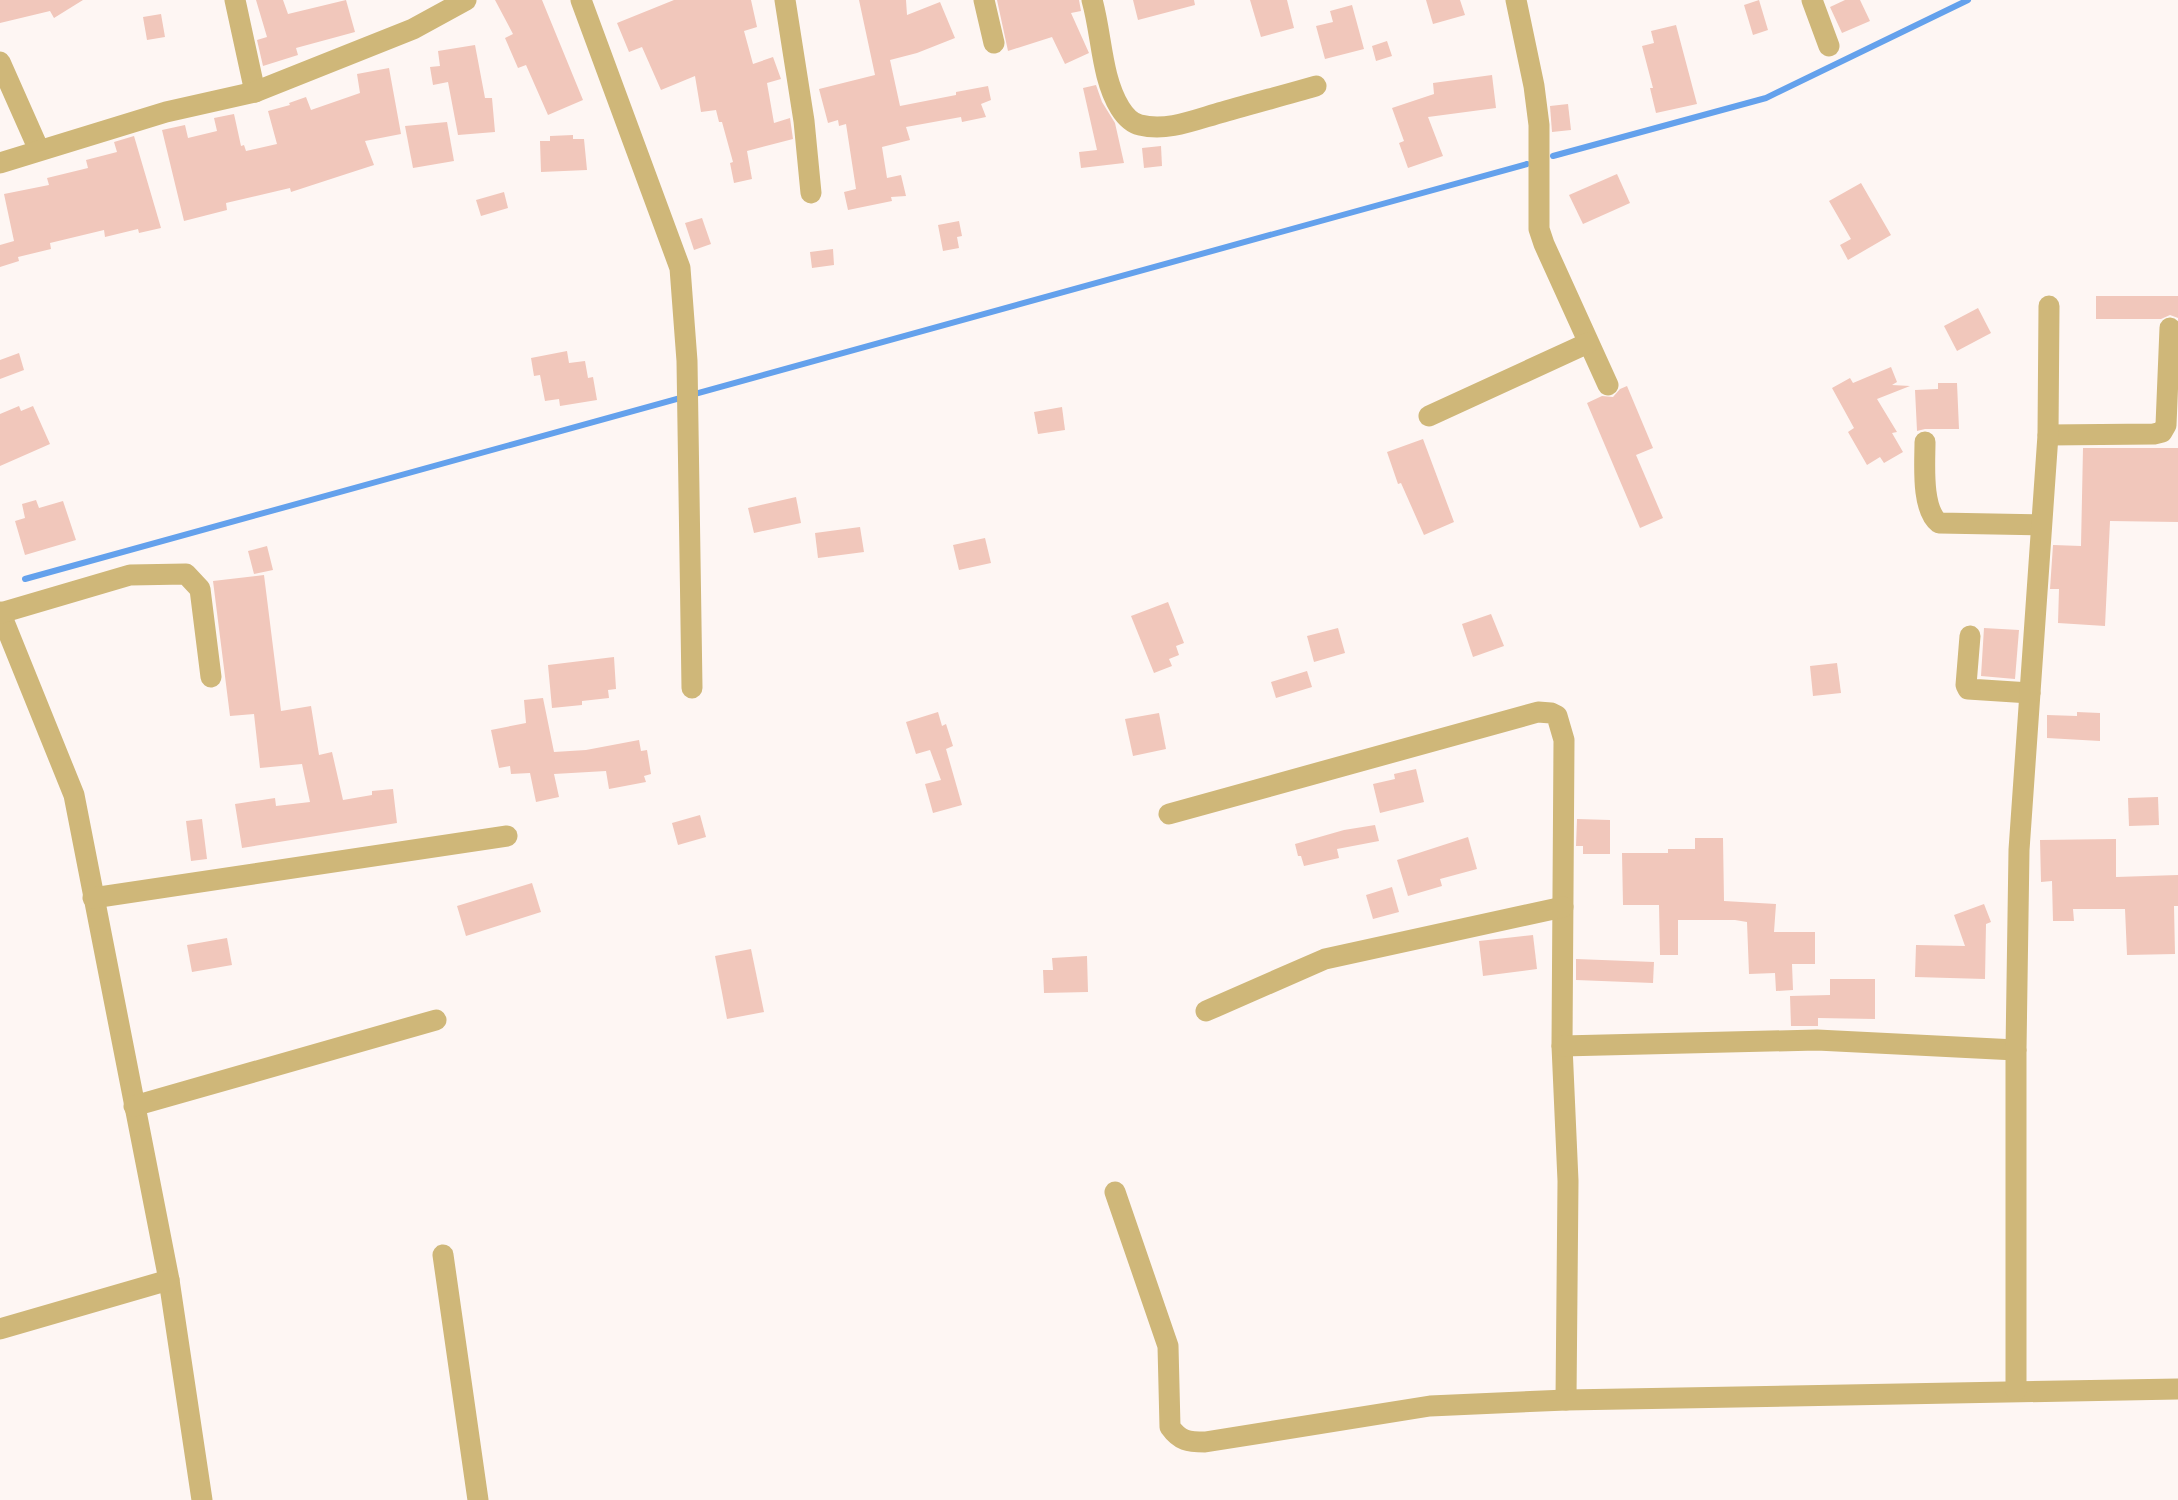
<svg xmlns="http://www.w3.org/2000/svg" width="2178" height="1500" font-family="'Alegreya Sans',sans-serif">
<style>
.lines{fill:none;stroke-linecap:round;stroke-linejoin:round}
.stream{stroke:#64a1ec;stroke-width:6}
.building{fill:#f1c7bb}
.minor{stroke:#cfb779;stroke-width:21}
</style>
<rect width="100%" height="100%" fill="#fef6f3"/>
<g class="lines">
<g class="stream">
<path d="M1553,156L1766,98L1968,0"/>
<path d="M25,579L1527,164"/>
</g>
</g>
<g class="building">
<path d="M0,0H83L54,18L50,11L0,23Z"/>
<path d="M256,0H283L288,14L346,0L355,32L296,48L298,55L263,66L257,40L267,37Z"/>
<path d="M495,0H542L583,100L548,115L526,65L518,68L505,38L513,34Z"/>
<path d="M674,0H751L757,27L744,31L753,64L773,57L781,79L767,83L774,123L790,118L793,139L747,151L752,179L734,183L730,163L733,162L722,122H719L716,110L701,112L695,76L661,90L642,47L629,52L617,23Z"/>
<path d="M859,0H906L907,15L940,2L955,38L917,53L890,60L900,106L956,95V92L988,86L991,100L981,104L986,117L962,122L961,117L906,127L910,140L882,147L887,178L901,175L906,196L891,197L892,201L848,210L844,192L856,189L846,124L839,126L838,120L828,123L819,89L875,75Z"/>
<path d="M997,0H1079L1081,11L1071,13L1089,53L1065,64L1052,37L1008,51Z"/>
<path d="M1133,0H1194L1195,5L1138,20Z"/>
<path d="M1250,0H1287L1294,28L1261,37Z"/>
<path d="M1426,0H1460L1465,15L1433,24Z"/>
<path d="M1759,0L1768,30L1753,35L1744,5Z"/>
<path d="M1845,0H1860L1870,21L1842,33L1830,7Z"/>
<path d="M1352,5L1364,49L1325,59L1316,26L1333,22L1330,11Z"/>
<path d="M161,14L165,37L147,40L143,17Z"/>
<path d="M1676,25L1697,104L1656,113L1650,88H1653L1642,46L1654,43L1651,31Z"/>
<path d="M1387,41L1392,56L1376,61L1372,46Z"/>
<path d="M475,45L485,98H492L495,132L458,135L448,82L433,85L430,67L440,66L438,51Z"/>
<path d="M389,68L401,134L365,141L374,165L291,192L290,188L226,203L227,210L184,221L162,130L185,125L188,138L217,131L214,118L234,114L241,146L244,145L246,151L277,144L268,111L290,105L289,103L306,97L311,110L360,93L357,74Z"/>
<path d="M1492,75L1496,108L1428,117L1443,156L1408,168L1399,143L1404,141L1392,108L1434,94L1433,83Z"/>
<path d="M1096,85L1102,102L1115,123L1124,163L1081,168L1079,152L1097,150L1083,88Z"/>
<path d="M1568,104L1571,130L1552,132L1550,106Z"/>
<path d="M447,122L454,161L413,168L405,126Z"/>
<path d="M573,135V139H584L587,170L541,172L540,141H550V136Z"/>
<path d="M134,136L161,228L139,233L138,229L105,237L104,230L50,243L51,249L18,257L19,261L0,267V245L14,241L4,194L49,185L47,178L88,168L86,160L117,152L114,142Z"/>
<path d="M1161,146L1162,166L1144,168L1142,148Z"/>
<path d="M1617,174L1630,203L1583,224L1569,195Z"/>
<path d="M1861,183L1891,235L1848,260L1840,245L1851,239L1829,201Z"/>
<path d="M504,192L508,208L481,216L476,200Z"/>
<path d="M702,218L711,244L694,250L685,223Z"/>
<path d="M959,221L962,236L957,237L959,248L943,251L938,225Z"/>
<path d="M833,249L834,265L812,268L810,252Z"/>
<path d="M2096,296H2178V318L2170,315L2161,319H2096Z"/>
<path d="M1978,308L1991,333L1957,351L1944,326Z"/>
<path d="M567,351L569,363L585,361L588,378L593,377L597,400L560,406L559,399L545,401L540,375L534,376L531,358Z"/>
<path d="M19,353L24,370L0,379V360Z"/>
<path d="M1891,367L1897,382L1892,385L1910,386L1877,399L1897,432L1892,433L1903,452L1884,463L1880,457L1867,465L1848,432L1854,428L1832,388L1850,378L1853,383Z"/>
<path d="M1938,383H1957L1959,429H1925L1917,431L1915,390L1938,389Z"/>
<path d="M1627,386L1653,448L1636,455L1663,518L1640,528L1587,403L1602,396L1613,397L1620,389Z"/>
<path d="M19,406L21,411L33,406L50,444L0,466V414Z"/>
<path d="M1062,407L1065,430L1038,434L1034,412Z"/>
<path d="M1423,439L1454,522L1424,535L1401,483L1398,484L1387,452Z"/>
<path d="M2083,448H2178V522L2110,521L2105,626L2058,623L2059,589H2050L2053,545L2081,546Z"/>
<path d="M796,497L801,523L754,533L748,508Z"/>
<path d="M36,500L39,508L63,501L76,540L25,555L15,521L25,518L22,504Z"/>
<path d="M860,527L864,552L818,558L815,533Z"/>
<path d="M985,538L991,563L959,570L953,545Z"/>
<path d="M267,546L273,570L254,574L248,551Z"/>
<path d="M264,575L281,711L311,706L319,755L332,752L343,800L372,795V791L393,789L397,823L242,848L235,804L275,798L276,806L310,802L302,764L260,768L254,714L230,716L213,581Z"/>
<path d="M1168,602L1184,643L1176,646L1179,655L1169,659L1172,666L1154,673L1131,616Z"/>
<path d="M1491,614L1504,646L1473,657L1462,624Z"/>
<path d="M1338,628L1345,653L1314,662L1307,636Z"/>
<path d="M1984,628L2019,630L2015,679L1981,676Z"/>
<path d="M614,657L616,689L608,690L609,698L582,701V705L552,708L548,665Z"/>
<path d="M1837,663L1841,693L1813,696L1810,666Z"/>
<path d="M1307,671L1312,687L1276,698L1271,682Z"/>
<path d="M543,698L554,752L586,750L639,740L641,751L647,750L651,774L644,776L646,782L609,789L606,771L554,774L559,797L536,802L530,773L511,774L510,766L499,768L491,730L526,723L524,700Z"/>
<path d="M938,712L942,726L946,724L953,746L946,749L962,805L933,813L925,784L941,780L930,750L916,754L906,722Z"/>
<path d="M2077,712L2100,713V741L2047,738V715L2077,716Z"/>
<path d="M1159,713L1166,749L1133,756L1125,719Z"/>
<path d="M1416,769L1424,802L1380,813L1373,784L1395,779L1394,774Z"/>
<path d="M2158,797L2159,825L2129,826L2128,798Z"/>
<path d="M700,815L706,837L678,845L672,823Z"/>
<path d="M202,819L207,859L191,861L186,821Z"/>
<path d="M1577,819L1610,820V854H1583V846H1576Z"/>
<path d="M1375,825L1379,841L1337,849L1339,858L1304,866L1301,856H1298L1295,844L1344,830Z"/>
<path d="M1468,837L1477,869L1440,879L1442,886L1408,896L1397,860Z"/>
<path d="M1695,838H1723L1724,901L1776,904L1774,932H1815V964H1792L1793,990L1776,991L1775,973L1749,974L1747,922L1735,920H1678V955H1660L1659,905H1623L1622,853H1668V849H1695Z"/>
<path d="M2116,839V877L2178,875V906H2174L2175,954L2127,955L2125,909H2073L2074,921H2053L2052,881L2041,882L2040,840Z"/>
<path d="M532,883L541,912L466,936L457,906Z"/>
<path d="M1392,887L1399,912L1373,919L1366,895Z"/>
<path d="M1984,904L1991,922L1986,924L1985,979L1915,977L1916,945L1965,946L1954,915Z"/>
<path d="M1533,935L1537,969L1483,976L1479,941Z"/>
<path d="M227,938L232,965L192,972L187,945Z"/>
<path d="M751,949L764,1012L727,1019L715,956Z"/>
<path d="M1087,956L1088,992L1044,993L1043,970H1053L1052,958Z"/>
<path d="M1576,959L1654,962L1653,983L1576,980Z"/>
<path d="M1830,979H1875V1019L1818,1018V1026H1791L1790,996L1830,995Z"/>
</g>
<g class="lines">
<g class="minor">
<path d="M235,0L255,92"/>
<path d="M581,0L680,268L687,361L692,688"/>
<path d="M785,0L804,121L811,193"/>
<path d="M984,0L994,43"/>
<path d="M1092,0C1102,35 1101,77 1120,108C1125,116 1131,123 1140,125C1168,132 1197,119 1223,112C1254,103 1285,95 1316,86"/>
<path d="M1516,0L1534,86L1539,125V229L1544,244L1608,385"/>
<path d="M1812,0L1829,46"/>
<path d="M0,62L39,150"/>
<path d="M0,163L166,112L255,92L413,29L466,0"/>
<path d="M1429,416L1588,343"/>
<path d="M2048,435L2154,434L2162,432L2166,425L2170,328"/>
<path d="M1925,442C1925,463 1921,509 1939,523L2041,525"/>
<path d="M0,612L74,795L169,1280L202,1500"/>
<path d="M1,613L130,575L186,574L200,589L211,677"/>
<path d="M1970,636L1966,685L1968,689L2030,693"/>
<path d="M1169,814L1538,712L1551,713L1557,716L1564,740L1562,1046L1568,1181L1566,1400"/>
<path d="M93,898L507,836"/>
<path d="M1206,1011L1325,959L1563,907"/>
<path d="M1562,1046L1817,1040L2016,1050"/>
<path d="M134,1106L436,1020"/>
<path d="M1115,1192L1168,1346L1170,1427C1180,1441 1188,1442 1205,1442L1430,1406L1566,1400L2178,1389"/>
<path d="M443,1255L478,1500"/>
<path d="M0,1329L169,1280"/>
<path d="M2016,1390V1050L2019,850L2048,435L2049,306"/>
</g>
</g>
</svg>
